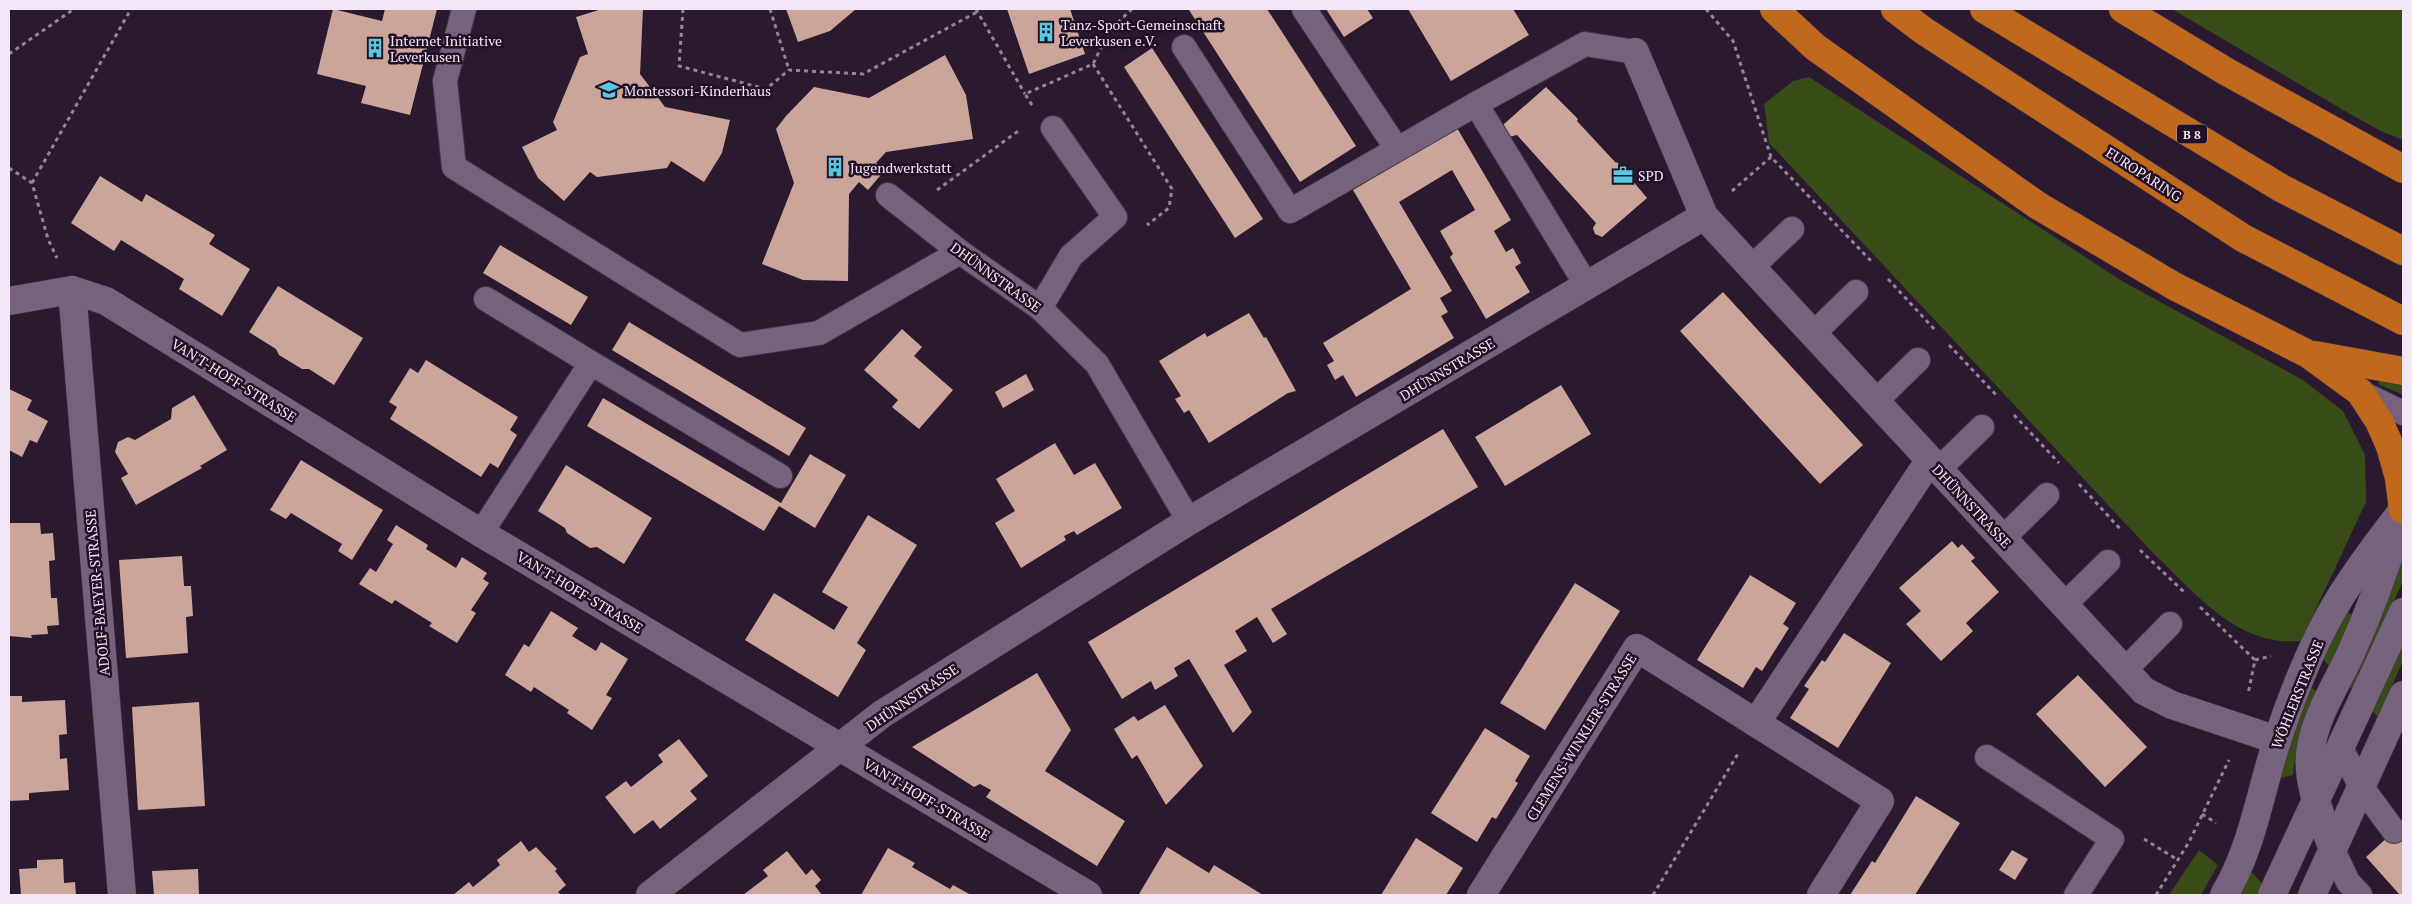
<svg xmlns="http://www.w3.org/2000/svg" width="2412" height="904" font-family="'PT Serif',serif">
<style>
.green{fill:#374c17}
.building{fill:#cba599}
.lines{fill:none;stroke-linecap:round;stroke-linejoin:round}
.service-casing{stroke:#443649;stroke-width:26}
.minor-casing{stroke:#443649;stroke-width:29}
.secondary-casing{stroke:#443649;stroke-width:29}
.trunk-casing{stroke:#443649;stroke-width:29}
.path{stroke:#938498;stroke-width:3;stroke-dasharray:4 4;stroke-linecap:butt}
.service{stroke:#76627d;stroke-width:24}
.minor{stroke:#76627d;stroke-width:28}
.secondary{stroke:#76627d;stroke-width:28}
.trunk{stroke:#c0681c;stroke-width:28}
.labels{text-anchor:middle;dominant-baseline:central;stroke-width:5;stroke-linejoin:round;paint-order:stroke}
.shield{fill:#211026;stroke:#b4a6b8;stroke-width:1}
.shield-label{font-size:12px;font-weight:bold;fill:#f3e7f7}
.poi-label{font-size:14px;fill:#f3e7f7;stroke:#211026;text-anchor:start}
.street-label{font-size:14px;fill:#f3e7f7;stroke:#211026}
</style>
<rect width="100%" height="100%" fill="#2b1930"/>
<g class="green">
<path d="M2172,9H2403V140L2381,131L2350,114Z"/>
<path d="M1809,77L2122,281L2303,380L2343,411L2365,455L2366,502L2301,641C2292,641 2282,642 2274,640C2225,632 2187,585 2153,553L1769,143L1764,104L1793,81Z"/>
<path d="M2379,379L2403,383V395L2378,384Z"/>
<path d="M2403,556V581L2354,690L2348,686L2347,681Z"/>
<path d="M2346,611L2354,616L2330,667L2322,658Z"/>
<path d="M2403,636V661L2378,717L2371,710Z"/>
<path d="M2310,687L2318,692C2305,720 2296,744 2293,775L2277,779Z"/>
<path d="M2199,850L2218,865L2201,895H2169Z"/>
<path d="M2250,870L2265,887L2261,895H2239Z"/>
</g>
<g class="building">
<path d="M333,9L382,21L385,9H437L410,115L361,103L366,86L317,74Z"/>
<path d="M602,9H643L640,74L665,107L730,120L722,153L704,182L671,161L667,168L597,177L590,172L564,201L538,178L522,147L557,130L553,122L580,57L588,54L576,17Z"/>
<path d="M786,9H856L830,31L798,42Z"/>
<path d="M1007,9H1070L1085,54L1029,74Z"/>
<path d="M1191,9H1267L1356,146L1300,182L1189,10Z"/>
<path d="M1326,9H1367L1373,18L1344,37Z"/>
<path d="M1408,9H1513L1529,35L1451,81Z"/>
<path d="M1152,48L1263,219L1235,238L1124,67Z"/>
<path d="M945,55L966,95L973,139L886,152L876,163L885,170L868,190L859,182L849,194L848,281L803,280L762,264L794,183L776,129L786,116L814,87L869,98Z"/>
<path d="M1546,87L1578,119L1577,121L1616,163L1617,162L1647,198L1602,237L1595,234L1593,228L1596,223L1517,135L1509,137L1503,129L1504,124Z"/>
<path d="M1457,128L1511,220L1494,231L1506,252L1513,248L1521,263L1515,267L1530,292L1486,319L1450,257L1453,254L1440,231L1475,210L1452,170L1399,202L1452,291L1440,298L1448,312L1441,316L1454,338L1356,397L1343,375L1335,380L1327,365L1334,361L1323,343L1411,289L1353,190Z"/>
<path d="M100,176L142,202L146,194L215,235L209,244L250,269L222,316L179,289L184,279L121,240L114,251L71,223Z"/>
<path d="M500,245L588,297L571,325L483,273Z"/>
<path d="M278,286L363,338L334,385L309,369H302L279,355L276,349L249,332Z"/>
<path d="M1723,292L1863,445L1820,484L1680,331Z"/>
<path d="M1249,313L1264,338L1266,337L1296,391L1288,393L1209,443L1189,410L1184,413L1175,399L1181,396L1159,361L1205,333L1207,337Z"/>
<path d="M629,322L806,428L789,456L612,350Z"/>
<path d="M902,329L922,347L914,356L953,390L919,429L892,407L898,400L864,370Z"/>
<path d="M426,360L518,417L510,430L517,435L498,468L490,463L481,477L390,419L397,407L389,402L410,368L418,373Z"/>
<path d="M1026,374L1034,390L1003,408L995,392Z"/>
<path d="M1561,385L1591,434L1505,486L1475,437Z"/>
<path d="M9,389L32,400L27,410L48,421L37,443L30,440L22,457L9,450Z"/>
<path d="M194,395L227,450L200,466L202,468L136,505L121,478L128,474L115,452L118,442L128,437L135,440L171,419L172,408Z"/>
<path d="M603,398L781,503L810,454L846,475L815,528L779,506L764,531L587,426Z"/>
<path d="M1443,429L1478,487L1271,609L1287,634L1273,643L1257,617L1235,631L1247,651L1224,665L1252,712L1233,733L1189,659L1174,668L1178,676L1155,690L1151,681L1122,699L1088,642Z"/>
<path d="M1055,443L1074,475L1095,463L1122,508L1077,535L1074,531L1064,536L1066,540L1021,568L995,523L1015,511L996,479Z"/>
<path d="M301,460L383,510L352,560L338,551L342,544L291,513L286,519L270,510Z"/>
<path d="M566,465L652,518L624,564L597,547L590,548L567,533L565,528L538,511Z"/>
<path d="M868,515L917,545L857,643L866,650L838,697L745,640L774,593L834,630L848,607L822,592Z"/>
<path d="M9,523H40L41,534L53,533L55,560L49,561L51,598H57L59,625L47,626L48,634L31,635L32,638L9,636Z"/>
<path d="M396,525L428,545L426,549L456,568L462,557L487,573L483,579L489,583L471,610L476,613L457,643L429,626L432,623L395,600L392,604L359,584L370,568L376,572L393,544L387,540Z"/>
<path d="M1952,541L1958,548L1962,544L1975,558L1971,561L1999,592L1966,623L1973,631L1941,661L1906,624L1921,611L1899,588Z"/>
<path d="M182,556L184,586H191L193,616L186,617L188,653L126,658L119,560Z"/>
<path d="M1750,575L1796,603L1783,624L1789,628L1762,671L1756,667L1743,688L1697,660Z"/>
<path d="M1575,583L1620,611L1545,730L1500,703Z"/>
<path d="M551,611L578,628L572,636L596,651L601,642L628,659L606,695L612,698L592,730L567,713L569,710L534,687L531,692L505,675L524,644L529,647Z"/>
<path d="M1844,633L1891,663L1838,748L1790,718L1809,689L1804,686L1822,660L1825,662Z"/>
<path d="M1037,673L1071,730L1045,771L1125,821L1097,866L986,797L991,790L980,784L974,787L912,747Z"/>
<path d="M2078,675L2147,747L2105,787L2036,714Z"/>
<path d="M9,696H22V702L65,700L67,734L59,735L60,759L67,758L69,790L29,793V800L9,801Z"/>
<path d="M199,702L205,806L138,810L132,707Z"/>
<path d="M1165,705L1203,766L1166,805L1137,755L1132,759L1114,729L1134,716L1138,721Z"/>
<path d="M1485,728L1530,756L1515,781L1518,783L1496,819L1492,817L1477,842L1431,813Z"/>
<path d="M679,739L708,776L690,791L697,799L660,829L653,820L634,834L605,797L626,781L631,787L663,762L658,755Z"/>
<path d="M1916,796L1960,823L1915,895H1850L1872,861L1875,863Z"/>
<path d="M2403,823V895H2400L2366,857Z"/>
<path d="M1416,838L1463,868L1446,895H1381Z"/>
<path d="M521,841L529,852L536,847L557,869L555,871L566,885L558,892L561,895H453L469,882L473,887L500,865L497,860Z"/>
<path d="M1167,847L1209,873L1214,865L1263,895H1142L1139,894Z"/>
<path d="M888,848L915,863L912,867L950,889L953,885L971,895H861Z"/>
<path d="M2012,850L2028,859L2015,880L1999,870Z"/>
<path d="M787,851L806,875L812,869L821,880L815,886L822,895H743L768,876L763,870Z"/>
<path d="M63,859L64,883L75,882L76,895H21L19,869L37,868V860Z"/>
<path d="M198,869L199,895H154L152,871Z"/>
</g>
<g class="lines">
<defs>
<g id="service">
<path d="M464,9L445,81L454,167L740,345L819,333L960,252"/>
<path d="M1304,9L1397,149"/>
<path d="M1184,47L1290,211L1476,104L1585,44L1635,52"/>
<path d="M1476,104L1587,286"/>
<path d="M888,195L960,252L1040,308L1097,364L1189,521"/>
<path d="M1752,267L1792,229"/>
<path d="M1040,308L1071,256L1115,217L1053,128"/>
<path d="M1813,334L1856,292"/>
<path d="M591,363L780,476"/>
<path d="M2360,392L2403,413"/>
<path d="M1875,402L1918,360"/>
<path d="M1938,470L1982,427"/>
<path d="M481,533L591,363L486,299"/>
<path d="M2002,539L2047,495"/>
<path d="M2064,605L2108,562"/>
<path d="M2125,670L2170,624"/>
<path d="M2341,748L2360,785L2394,831"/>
<path d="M1987,757L2112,839L2076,895"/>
<path d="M2333,850L2348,882L2360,895"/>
</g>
<g id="minor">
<path d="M1635,52L1704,216L2144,691L2172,705L2277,740"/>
<path d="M72,290L122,895"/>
<path d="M9,301L72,290L106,301L481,533L1088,895"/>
<path d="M1756,723L1929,461"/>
<path d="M650,895L882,714L1189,521L1704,216"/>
<path d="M1481,895L1637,648L1880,801L1821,895"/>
</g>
<g id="secondary">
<path d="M2333,850C2323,821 2307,785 2310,754C2314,718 2335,687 2350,655C2369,613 2385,570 2398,526"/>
<path d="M2224,895C2253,847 2260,791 2278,738C2294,690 2314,639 2341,596C2360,566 2381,538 2403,510"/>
<path d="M2272,895L2403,612"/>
<path d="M2312,895L2403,695"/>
</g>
<g id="trunk">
<path d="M1774,9L1815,47L2037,205L2174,286L2308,354L2360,392L2379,421L2390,446L2399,478L2403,510"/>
<path d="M1895,9L1924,31L2243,238L2403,321"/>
<path d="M1984,9L2281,188L2403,251"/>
<path d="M2123,9L2227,72L2403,169"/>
<path d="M2315,355L2403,371"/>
</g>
</defs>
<use href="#service" class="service-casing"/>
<use href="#minor" class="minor-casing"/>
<use href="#secondary" class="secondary-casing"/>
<use href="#trunk" class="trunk-casing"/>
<g class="path">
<path d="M683,9L679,66L766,89L789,70L863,74L977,12"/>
<path d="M770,9L789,70"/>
<path d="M976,9L1025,94"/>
<path d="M1706,9L1733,41L1771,157L1872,262"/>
<path d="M9,54L74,9"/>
<path d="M1093,64L1172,189L1169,208L1147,225"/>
<path d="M1032,105L1025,94L1093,64L1110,30L1132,9"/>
<path d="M9,168L32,183L48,239L57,258"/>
<path d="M32,183L131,9"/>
<path d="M937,190L1021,129"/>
<path d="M1732,191L1771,157"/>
<path d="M1888,279L1935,330"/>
<path d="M1949,345L1998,397"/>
<path d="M2014,415L2059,463"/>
<path d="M2079,484L2122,531"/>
<path d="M2140,550L2184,592"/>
<path d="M2200,607L2255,660L2248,694"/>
<path d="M2255,660L2271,656"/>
<path d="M2202,814L2216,823"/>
<path d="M2144,839L2178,860"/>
<path d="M1653,895L1739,752"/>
<path d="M2156,895L2189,842L2229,760"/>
</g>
<use href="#service" class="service"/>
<use href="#minor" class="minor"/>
<use href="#secondary" class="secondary"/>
<use href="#trunk" class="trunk"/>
</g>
<defs>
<symbol id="building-bare" viewBox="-9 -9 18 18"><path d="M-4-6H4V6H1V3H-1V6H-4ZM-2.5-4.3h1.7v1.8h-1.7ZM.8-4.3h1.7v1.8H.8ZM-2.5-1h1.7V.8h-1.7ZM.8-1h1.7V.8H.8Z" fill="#56c9e0" stroke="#211026" stroke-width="2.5" paint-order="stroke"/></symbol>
<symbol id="school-bare" viewBox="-9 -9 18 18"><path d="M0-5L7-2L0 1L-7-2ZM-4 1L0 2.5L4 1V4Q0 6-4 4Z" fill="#56c9e0" stroke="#211026" stroke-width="2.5" paint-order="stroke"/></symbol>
<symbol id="office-bare" viewBox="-9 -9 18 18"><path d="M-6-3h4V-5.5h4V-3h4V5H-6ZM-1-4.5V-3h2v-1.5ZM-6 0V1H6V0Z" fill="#56c9e0" stroke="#211026" stroke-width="2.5" paint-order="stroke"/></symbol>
</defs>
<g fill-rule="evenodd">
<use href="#building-bare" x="1032" y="18" width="28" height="28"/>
<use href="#building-bare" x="361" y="34" width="28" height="28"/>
<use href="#school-bare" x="595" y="76" width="28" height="28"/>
<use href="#building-bare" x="821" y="153" width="28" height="28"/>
<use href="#office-bare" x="1609" y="161" width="28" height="28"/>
</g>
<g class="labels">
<rect class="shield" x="2177" y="124.5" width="30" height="19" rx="4"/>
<g class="shield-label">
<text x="2192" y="134">B 8</text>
</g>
<g class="poi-label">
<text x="1061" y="24">Tanz-Sport-Gemeinschaft<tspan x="1061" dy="16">Leverkusen e.V.</tspan></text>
<text x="390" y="40">Internet Initiative<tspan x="390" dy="16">Leverkusen</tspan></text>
<text x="624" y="90">Montessori-Kinderhaus</text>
<text x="850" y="167">Jugendwerkstatt</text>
<text x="1638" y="175">SPD</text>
</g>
<g class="street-label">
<text transform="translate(2144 174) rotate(33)">EUROPARING</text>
<text transform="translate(996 277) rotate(36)">DHÜNNSTRASSE</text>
<text transform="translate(1447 369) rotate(-31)">DHÜNNSTRASSE</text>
<text transform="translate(234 380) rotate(32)">VAN'T-HOFF-STRASSE</text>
<text transform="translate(1972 506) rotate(47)">DHÜNNSTRASSE</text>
<text transform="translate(580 592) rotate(31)">VAN'T-HOFF-STRASSE</text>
<text transform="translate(97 593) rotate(-95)">ADOLF-BAEYER-STRASSE</text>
<text transform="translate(2297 694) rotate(-68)">WÖHLERSTRASSE</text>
<text transform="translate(912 697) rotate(-34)">DHÜNNSTRASSE</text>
<text transform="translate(1581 737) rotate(-58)">CLEMENS-WINKLER-STRASSE</text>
<text transform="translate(927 799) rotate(31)">VAN'T-HOFF-STRASSE</text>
</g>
</g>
<rect width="2412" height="904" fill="none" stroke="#f3e7f7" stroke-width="20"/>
</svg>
